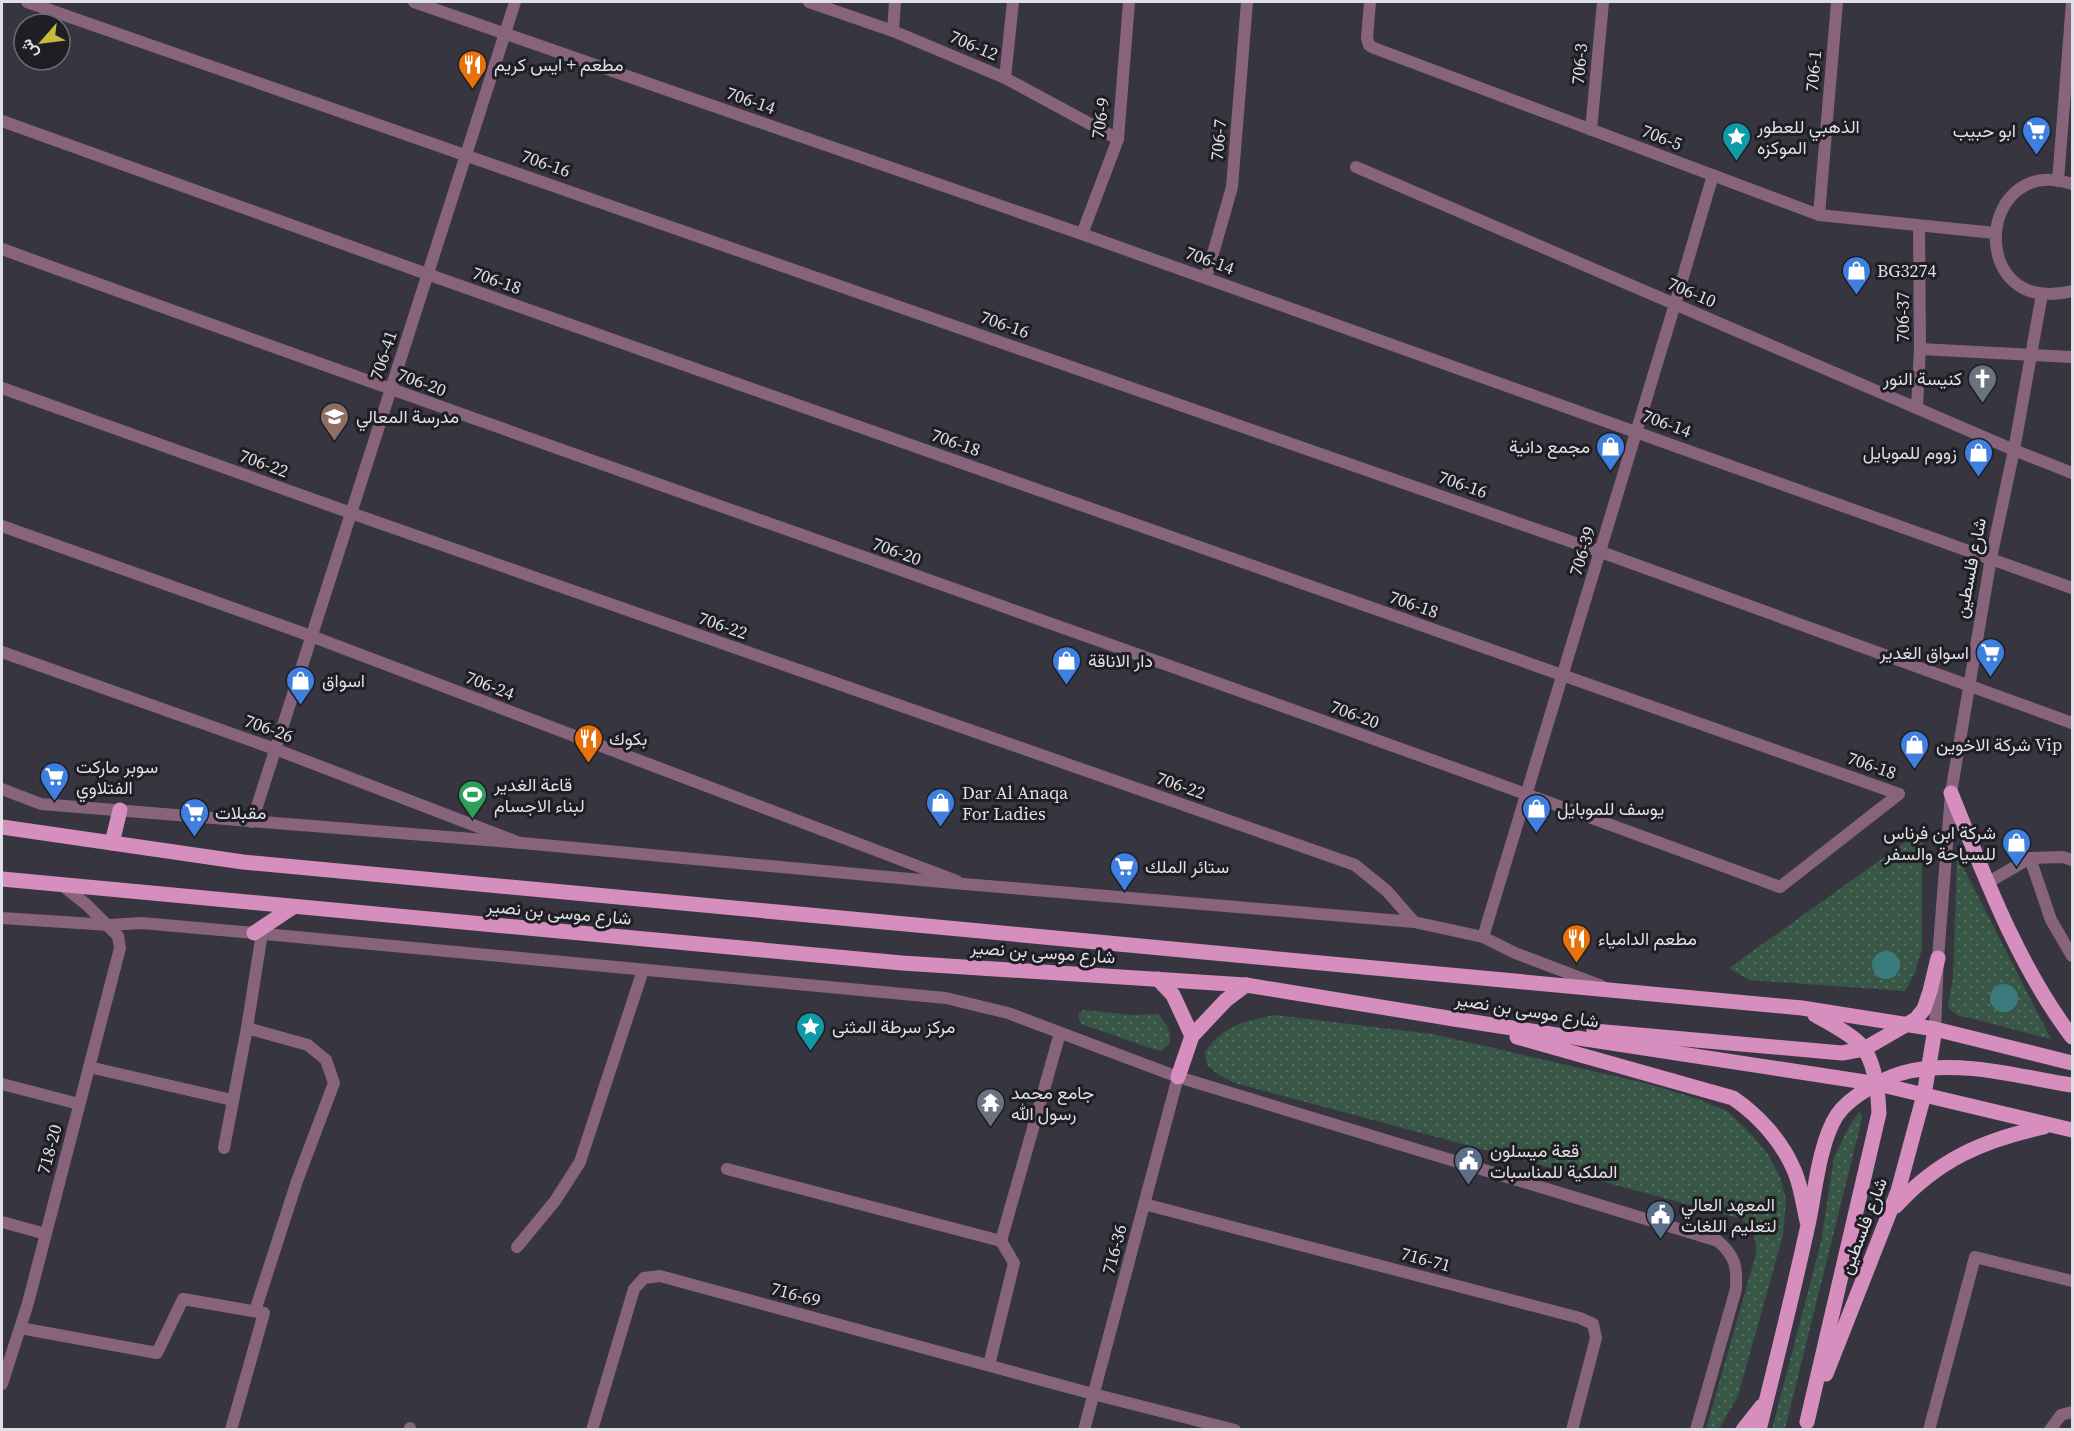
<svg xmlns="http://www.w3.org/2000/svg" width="2074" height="1431" font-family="'Source Serif 4',Vazirmatn,serif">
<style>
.grass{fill:url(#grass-dots)}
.water{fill:#3a7b7d}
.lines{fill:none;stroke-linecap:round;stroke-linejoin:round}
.minor{stroke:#87647b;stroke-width:12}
.tertiary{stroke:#87647b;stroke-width:12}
.primary{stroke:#d68ebe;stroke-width:15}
.labels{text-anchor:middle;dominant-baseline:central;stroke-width:6;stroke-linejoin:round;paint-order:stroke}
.street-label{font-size:18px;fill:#dfdfe6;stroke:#1e1e23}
.poi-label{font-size:18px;fill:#dfdfe6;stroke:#1e1e23;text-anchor:start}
</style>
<defs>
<pattern id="grass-dots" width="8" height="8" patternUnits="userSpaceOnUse" patternTransform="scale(1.5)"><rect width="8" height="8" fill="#375645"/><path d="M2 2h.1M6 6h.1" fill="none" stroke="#546e60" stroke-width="1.8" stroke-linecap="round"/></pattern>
</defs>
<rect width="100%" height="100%" fill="#363540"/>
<g class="grass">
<path d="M1922,830V949L1915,973L1905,991L1749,980L1729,968Z"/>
<path d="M1957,855L2051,1039L1957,1015L1950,1010L1948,1005L1953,978Z"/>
<path d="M1084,1010L1134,1015L1158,1014C1166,1023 1171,1030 1170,1043L1161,1051L1153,1049L1081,1024L1079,1020V1013Z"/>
<path d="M1275,1015L1432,1034L1645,1083L1695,1098L1727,1111L1752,1135L1768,1154L1780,1177L1786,1200L1783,1235L1738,1396L1719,1429H1706L1756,1254C1757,1239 1753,1230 1742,1219L1235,1083L1219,1075L1207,1065L1205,1053C1220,1027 1246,1020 1275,1015Z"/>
<path d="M1859,1112L1862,1114L1861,1123L1785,1429H1772L1821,1242L1834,1157L1849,1127Z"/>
</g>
<g class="water">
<circle cx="1886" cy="965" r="14"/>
<circle cx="2004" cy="998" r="14"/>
</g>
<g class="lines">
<g class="minor">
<path d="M27,2L1601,552L2072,723"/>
<path d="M414,2L1082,234L2072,588"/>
<path d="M809,2L893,31L1005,78L1118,139"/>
<path d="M1370,2L1367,38L1369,45L1374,48L1819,215L1995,233"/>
<path d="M893,31L895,2"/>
<path d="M1005,78L1013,2"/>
<path d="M2,121L427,274L1899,794"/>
<path d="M1591,130L1603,2"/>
<path d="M1356,167L2014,450L2072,473"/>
<path d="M2058,181L2072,2"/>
<path d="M2072,184C1976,152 1965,318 2072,291"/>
<path d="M1819,215L1837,2"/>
<path d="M1082,234L1118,139L1129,2"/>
<path d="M2,249C594,464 1190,669 1780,887L1899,794"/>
<path d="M1206,278L1232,187L1247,2"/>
<path d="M1920,349L2072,357"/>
<path d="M2,388L351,513L1355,865L1387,891L1414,922"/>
<path d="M1917,408L1920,349L1919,226"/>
<path d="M2,526L311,636L957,881"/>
<path d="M2,652L275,749L515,841"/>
<path d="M252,822L515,2"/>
<path d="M2030,858L2051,920L2072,956"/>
<path d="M1987,883L2030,858L2063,857L2072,860"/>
<path d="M2,918L109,925"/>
<path d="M1483,937L1675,304L1713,175"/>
<path d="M247,1028L308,1045L326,1060L334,1083L297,1181L255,1311"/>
<path d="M89,1067L232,1100"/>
<path d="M2,1084L79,1104"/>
<path d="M224,1148L247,1028L262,933"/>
<path d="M727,1169L1001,1241"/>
<path d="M1144,1204L1580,1318L1593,1324L1596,1338L1572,1430"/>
<path d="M2,1222L46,1234"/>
<path d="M517,1247L555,1201L580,1162L643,970"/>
<path d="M20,1328L157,1353L183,1299L264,1313L231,1430"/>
<path d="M989,1365L1014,1263L1001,1241L1060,1033"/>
<path d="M2,1384L28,1303L120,948L118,936L87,905L62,885"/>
<path d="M410,1430V1428"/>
<path d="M592,1430L634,1289L644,1278L660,1276L1093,1394L1235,1430"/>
<path d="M1084,1430L1178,1077"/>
<path d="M1929,1430L1975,1257L2072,1281"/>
<path d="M2050,1430L2061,1415L2072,1412"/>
</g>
<g class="tertiary">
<path d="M2,789L41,804L522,843L964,884L1414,922L1483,937L1515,953L1602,986"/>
<path d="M109,925L142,923L254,933L946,998L1008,1013L1178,1077L1718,1241C1736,1257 1737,1267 1736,1289L1696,1430"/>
<path d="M1935,1029L1938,958L1951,793L1991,558L2014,450L2042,294"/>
</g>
<g class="primary">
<path d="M1951,793C1985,877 2017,964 2072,1037"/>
<path d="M2,827L243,862L1802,1008L1935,1029L2072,1063"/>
<path d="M112,843L120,810"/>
<path d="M2,879L902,963L1246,985L1454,1019L1878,1084L2072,1130"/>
<path d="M254,933L293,907"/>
<path d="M1158,979L1173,995L1192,1036"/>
<path d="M1594,1031L1842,1053L1864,1049L1916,1019L1924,1009L1930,991L1938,958"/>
<path d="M1517,1037L1733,1098C1758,1115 1782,1141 1794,1170C1801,1185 1803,1204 1807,1221"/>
<path d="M1178,1077L1192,1036L1226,1000L1246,985"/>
<path d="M1896,1206C1938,1160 1983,1140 2044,1127"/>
<path d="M1826,1374L1898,1191L1924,1095L1935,1029"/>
<path d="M1807,1422L1879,1113C1878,1092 1876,1069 1865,1050C1857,1037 1828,1022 1815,1015"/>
<path d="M1743,1430L1762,1406"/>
<path d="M1759,1430C1776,1362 1793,1294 1808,1225C1815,1193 1819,1143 1837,1115C1850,1096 1886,1076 1910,1071C1963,1060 2020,1077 2072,1085"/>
</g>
</g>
<defs>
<symbol id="restaurant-pin" viewBox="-11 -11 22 30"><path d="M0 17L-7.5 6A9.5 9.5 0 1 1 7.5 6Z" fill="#e8710a" stroke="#1e1e23"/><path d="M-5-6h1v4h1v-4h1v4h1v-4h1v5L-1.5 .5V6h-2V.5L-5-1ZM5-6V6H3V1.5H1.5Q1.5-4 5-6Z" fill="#fff"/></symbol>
<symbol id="supermarket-pin" viewBox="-11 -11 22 30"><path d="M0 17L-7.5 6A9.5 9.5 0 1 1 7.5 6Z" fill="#3f7fe0" stroke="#1e1e23"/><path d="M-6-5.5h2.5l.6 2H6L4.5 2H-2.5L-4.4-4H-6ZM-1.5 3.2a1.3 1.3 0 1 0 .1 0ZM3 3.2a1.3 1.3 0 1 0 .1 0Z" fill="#fff"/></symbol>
<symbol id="sight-pin" viewBox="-11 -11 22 30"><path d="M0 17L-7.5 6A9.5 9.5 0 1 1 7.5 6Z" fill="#0f9aa8" stroke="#1e1e23"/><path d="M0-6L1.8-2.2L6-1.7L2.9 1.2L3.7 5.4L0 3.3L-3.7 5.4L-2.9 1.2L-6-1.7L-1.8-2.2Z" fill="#fff"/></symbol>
<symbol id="shop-pin" viewBox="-11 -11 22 30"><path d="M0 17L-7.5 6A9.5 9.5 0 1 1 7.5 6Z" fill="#3f7fe0" stroke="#1e1e23"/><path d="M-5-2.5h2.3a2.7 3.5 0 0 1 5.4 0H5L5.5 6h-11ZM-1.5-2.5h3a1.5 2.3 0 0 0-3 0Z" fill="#fff"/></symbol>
<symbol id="church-pin" viewBox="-11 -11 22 30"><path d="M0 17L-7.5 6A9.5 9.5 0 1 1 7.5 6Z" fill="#6b7280" stroke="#1e1e23"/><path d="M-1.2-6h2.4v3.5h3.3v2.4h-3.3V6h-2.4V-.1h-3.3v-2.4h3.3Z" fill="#fff"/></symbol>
<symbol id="school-pin" viewBox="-11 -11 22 30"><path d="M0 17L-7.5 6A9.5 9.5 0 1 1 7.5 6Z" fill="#8d6e63" stroke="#1e1e23"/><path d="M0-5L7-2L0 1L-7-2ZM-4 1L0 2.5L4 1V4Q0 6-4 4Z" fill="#fff"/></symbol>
<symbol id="stadium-pin" viewBox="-11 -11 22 30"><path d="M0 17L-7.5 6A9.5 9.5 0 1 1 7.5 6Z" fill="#2e9e5b" stroke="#1e1e23"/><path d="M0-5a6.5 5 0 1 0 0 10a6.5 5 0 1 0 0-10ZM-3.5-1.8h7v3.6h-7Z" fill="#fff"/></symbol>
<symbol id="temple-pin" viewBox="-11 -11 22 30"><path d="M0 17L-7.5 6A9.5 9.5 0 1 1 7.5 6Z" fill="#6b7280" stroke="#1e1e23"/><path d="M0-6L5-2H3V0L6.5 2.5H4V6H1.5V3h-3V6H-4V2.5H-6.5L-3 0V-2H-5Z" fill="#fff"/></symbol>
<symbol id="civic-pin" viewBox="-11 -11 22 30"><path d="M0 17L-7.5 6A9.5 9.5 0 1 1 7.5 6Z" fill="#5c6f8a" stroke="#1e1e23"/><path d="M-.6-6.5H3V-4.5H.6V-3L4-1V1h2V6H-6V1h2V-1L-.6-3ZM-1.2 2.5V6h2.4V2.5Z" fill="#fff"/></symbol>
</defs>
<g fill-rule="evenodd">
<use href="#restaurant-pin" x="456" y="48" width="33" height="45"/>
<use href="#supermarket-pin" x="2020" y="114" width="33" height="45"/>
<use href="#sight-pin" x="1720" y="120" width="33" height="45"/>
<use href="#shop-pin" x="1840" y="254" width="33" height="45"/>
<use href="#church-pin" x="1966" y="362" width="33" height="45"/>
<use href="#school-pin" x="318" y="400" width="33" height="45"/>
<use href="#shop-pin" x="1594" y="430" width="33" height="45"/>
<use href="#shop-pin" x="1962" y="436" width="33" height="45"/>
<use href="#supermarket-pin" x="1974" y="636" width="33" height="45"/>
<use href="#shop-pin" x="1050" y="644" width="33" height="45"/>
<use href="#shop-pin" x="284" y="664" width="33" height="45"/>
<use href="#restaurant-pin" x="572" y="722" width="33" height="45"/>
<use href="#shop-pin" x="1898" y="728" width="33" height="45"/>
<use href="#supermarket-pin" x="38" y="760" width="33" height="45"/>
<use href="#stadium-pin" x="456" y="778" width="33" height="45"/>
<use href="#shop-pin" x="924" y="786" width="33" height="45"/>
<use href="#shop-pin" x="1520" y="792" width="33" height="45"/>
<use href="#supermarket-pin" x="178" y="796" width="33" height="45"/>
<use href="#shop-pin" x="2000" y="826" width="33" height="45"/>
<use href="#supermarket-pin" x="1108" y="850" width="33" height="45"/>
<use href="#restaurant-pin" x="1560" y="922" width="33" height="45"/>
<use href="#sight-pin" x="794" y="1010" width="33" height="45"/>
<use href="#temple-pin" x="974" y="1086" width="33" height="45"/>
<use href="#civic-pin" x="1452" y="1144" width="33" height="45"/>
<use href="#civic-pin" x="1644" y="1198" width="33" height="45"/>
</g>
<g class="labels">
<g class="street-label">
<text transform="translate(974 45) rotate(23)">706-12</text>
<text transform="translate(1579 64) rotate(-85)">706-3</text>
<text transform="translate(1813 71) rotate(-85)">706-1</text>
<text transform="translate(751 100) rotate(19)">706-14</text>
<text transform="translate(1100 118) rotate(-82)">706-9</text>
<text transform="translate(1662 137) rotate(21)">706-5</text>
<text transform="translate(1218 140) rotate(-85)">706-7</text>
<text transform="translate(546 163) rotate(19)">706-16</text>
<text transform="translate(1210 260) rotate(20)">706-14</text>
<text transform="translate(497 280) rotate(19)">706-18</text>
<text transform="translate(1692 292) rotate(23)">706-10</text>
<text transform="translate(1902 317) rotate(-90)">706-37</text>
<text transform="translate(1005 324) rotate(19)">706-16</text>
<text transform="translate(383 355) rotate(-72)">706-41</text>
<text transform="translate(422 382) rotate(20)">706-20</text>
<text transform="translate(1667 423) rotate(20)">706-14</text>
<text transform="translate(956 442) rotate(19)">706-18</text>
<text transform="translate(264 463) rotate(20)">706-22</text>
<text transform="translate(1463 484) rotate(19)">706-16</text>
<text transform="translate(897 551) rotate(20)">706-20</text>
<text transform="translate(1582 551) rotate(-73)">706-39</text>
<text transform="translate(1970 568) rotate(-79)">شارع فلسطين</text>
<text transform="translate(1414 604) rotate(19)">706-18</text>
<text transform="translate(723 625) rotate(19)">706-22</text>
<text transform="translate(490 685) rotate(21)">706-24</text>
<text transform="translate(1355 714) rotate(20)">706-20</text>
<text transform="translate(269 728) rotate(20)">706-26</text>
<text transform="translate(1872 765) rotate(19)">706-18</text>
<text transform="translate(1181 785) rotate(19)">706-22</text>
<text transform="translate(559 912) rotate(5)">شارع موسى بن نصير</text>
<text transform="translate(1043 952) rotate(4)">شارع موسى بن نصير</text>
<text transform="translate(1527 1010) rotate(9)">شارع موسى بن نصير</text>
<text transform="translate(49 1149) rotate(-75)">718-20</text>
<text transform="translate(1863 1226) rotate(-69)">شارع فلسطين</text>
<text transform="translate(1114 1249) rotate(-75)">716-36</text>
<text transform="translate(1426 1259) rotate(15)">716-71</text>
<text transform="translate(796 1294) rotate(15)">716-69</text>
</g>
<g class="poi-label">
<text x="494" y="64">مطعم + ايس كريم</text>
<text x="1757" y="126">الذهبي للعطور<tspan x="1757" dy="21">الموكزه</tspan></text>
<text x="2016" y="130" text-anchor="end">ابو حبيب</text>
<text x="1877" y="270">BG3274</text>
<text x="1962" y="378" text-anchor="end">كنيسة النور</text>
<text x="356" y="416">مدرسة المعالي</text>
<text x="1590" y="446" text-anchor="end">مجمع دانية</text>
<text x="1957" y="452" text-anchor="end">زووم للموبايل</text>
<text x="1969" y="652" text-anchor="end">اسواق الغدير</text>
<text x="1088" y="660">دار الاناقة</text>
<text x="322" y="680">اسواق</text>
<text x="609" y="738">بكوك</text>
<text x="1936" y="744">شركة الاخوين Vip</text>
<text x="76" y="766">سوبر ماركت<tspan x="76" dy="21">الفتلاوي</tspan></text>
<text x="494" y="784">قاعة الغدير<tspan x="494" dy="21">لبناء الاجسام</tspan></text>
<text x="962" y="792">Dar Al Anaqa<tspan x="962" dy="21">For Ladies</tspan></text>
<text x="1557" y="808">يوسف للموبايل</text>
<text x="215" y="812">مقبلات</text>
<text x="1996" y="832" text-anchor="end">شركة ابن فرناس<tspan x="1996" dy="21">للسياحة والسفر</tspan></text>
<text x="1145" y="866">ستائر الملك</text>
<text x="1598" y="938">مطعم الدامياء</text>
<text x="832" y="1026">مركز سرطة المثنى</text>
<text x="1011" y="1092">جامع محمد<tspan x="1011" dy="21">رسول الله</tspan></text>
<text x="1490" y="1150">قعة ميسلون<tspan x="1490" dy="21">الملكية للمناسبات</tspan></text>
<text x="1681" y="1204">المعهد العالي<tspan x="1681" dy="21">لتعليم اللغات</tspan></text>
</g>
</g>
<rect width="2074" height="1431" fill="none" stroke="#dfdfe6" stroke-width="6"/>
<g transform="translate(42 42) rotate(242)"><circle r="28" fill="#1e1e23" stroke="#6b6b71" stroke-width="1.5"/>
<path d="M0-4.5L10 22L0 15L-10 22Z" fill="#c7bb3b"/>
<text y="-9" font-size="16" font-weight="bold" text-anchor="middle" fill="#dfdfe6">ش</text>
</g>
</svg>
